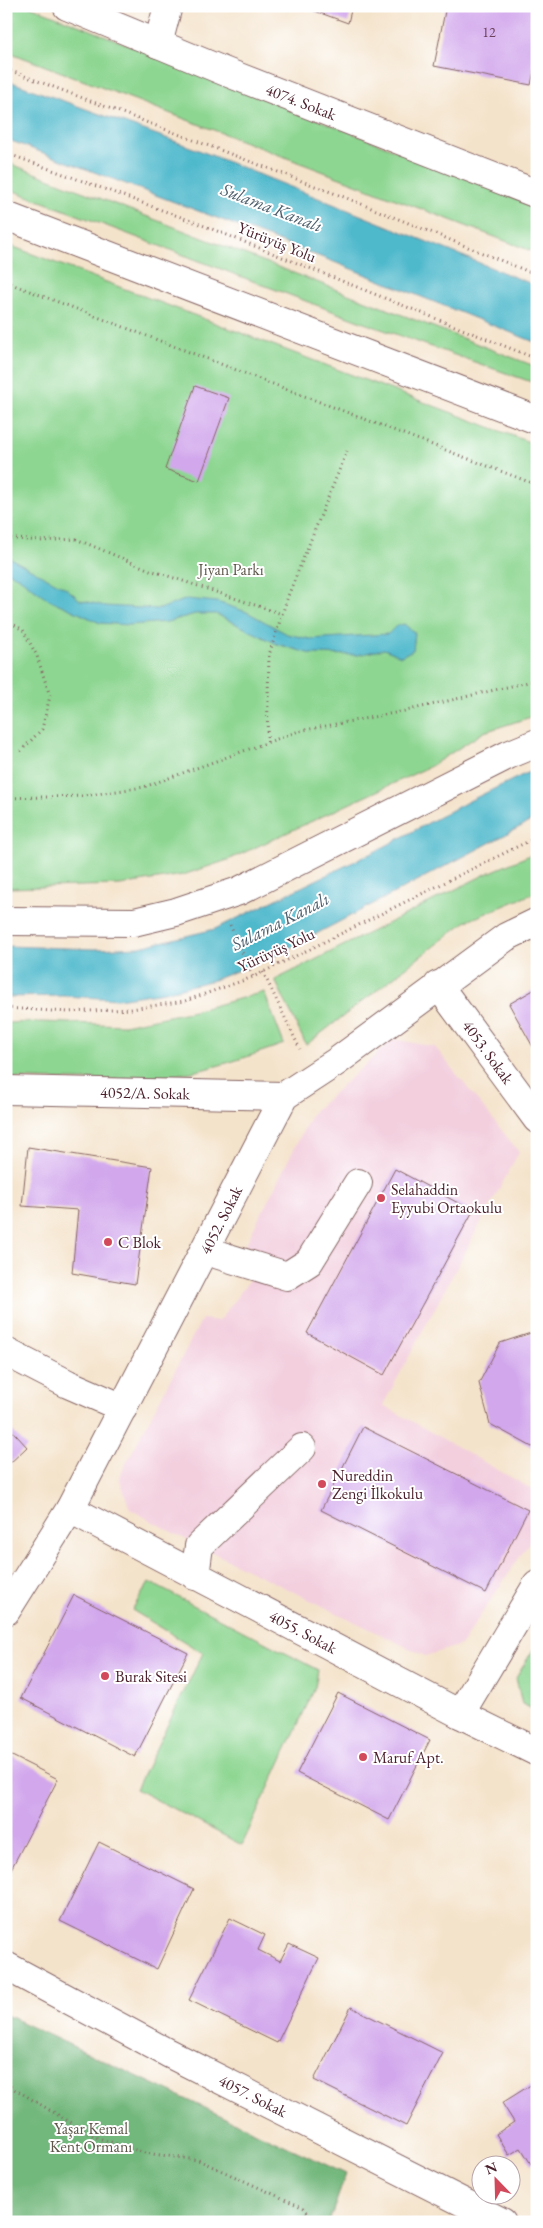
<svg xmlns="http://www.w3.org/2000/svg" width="543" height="2228" font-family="'EB Garamond',serif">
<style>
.built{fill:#f3cfde}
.green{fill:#8dd691;stroke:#6c7a5e}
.forest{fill:#72b77b;stroke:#5e6b53}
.water{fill:#4fb9cc;stroke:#4c6c7c}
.building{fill:#d2a7ec}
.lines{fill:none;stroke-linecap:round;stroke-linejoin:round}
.minor-casing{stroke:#866463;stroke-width:30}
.path{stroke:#866463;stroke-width:3;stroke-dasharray:1 4;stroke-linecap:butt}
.minor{stroke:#fff;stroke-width:28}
.poi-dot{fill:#d1495b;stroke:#fff;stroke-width:2}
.labels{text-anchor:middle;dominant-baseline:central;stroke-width:4;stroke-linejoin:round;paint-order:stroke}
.number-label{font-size:14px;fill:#6c415b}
.street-label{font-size:16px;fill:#4a1f2b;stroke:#fff}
.park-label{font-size:16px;fill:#5e564a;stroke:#fff}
.poi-label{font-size:16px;fill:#4a1f2b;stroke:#fff;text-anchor:start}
.water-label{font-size:18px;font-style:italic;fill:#4c5d6b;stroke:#fff}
</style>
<rect width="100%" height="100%" fill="#fff"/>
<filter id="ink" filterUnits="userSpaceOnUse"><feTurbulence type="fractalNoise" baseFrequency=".02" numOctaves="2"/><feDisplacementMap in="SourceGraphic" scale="10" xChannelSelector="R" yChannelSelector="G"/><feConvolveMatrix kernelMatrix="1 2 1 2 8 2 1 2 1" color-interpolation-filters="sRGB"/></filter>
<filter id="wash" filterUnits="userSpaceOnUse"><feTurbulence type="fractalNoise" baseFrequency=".0096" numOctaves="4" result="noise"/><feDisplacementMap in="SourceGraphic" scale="20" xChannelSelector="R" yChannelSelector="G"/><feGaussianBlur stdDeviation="1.12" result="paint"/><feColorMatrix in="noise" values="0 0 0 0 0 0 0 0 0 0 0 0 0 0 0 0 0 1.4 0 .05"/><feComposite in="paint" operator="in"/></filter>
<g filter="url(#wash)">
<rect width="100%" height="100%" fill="#f4e3cb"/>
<path class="built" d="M393,1039L435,1047L519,1152L383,1405L537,1492V1531L461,1645L425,1656L177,1535L130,1509L119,1477L202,1319L219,1321L246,1285L263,1254L246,1244L312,1113Z"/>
<g class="green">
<path d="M6,6H30L537,206V253L6,51Z"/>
<path d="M6,162L537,367V384L364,323L6,188Z"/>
<path d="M6,244L537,445V715L484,732L431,766L228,860L183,875L120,885L6,888Z"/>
<path d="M537,852V892L465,922L306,1045L275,980L486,874Z"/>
<path d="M264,992L284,1044C244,1058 202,1073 159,1077C108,1082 57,1080 6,1078V1023L42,1022L124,1025L194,1011Z"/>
<path d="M149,1582L318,1670L315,1688L242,1845L136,1789L203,1653L132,1610Z"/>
<path d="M537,1643V1711L522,1704L516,1678Z"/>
</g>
<path class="forest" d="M6,2015L346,2174L329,2222H6Z"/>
<g class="water">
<path d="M6,80L196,149L537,286V343L329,260L6,139Z"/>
<path d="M6,556L66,588L80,600L105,606L160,609L187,599L217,602L247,612L287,634L310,639L388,634L396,626L404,624L415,633L413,650L401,656L384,649L358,655L311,654L277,644L216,614H195L167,622L129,625L100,623L48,599L15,575L6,572Z"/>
<path d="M537,768V818L276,955L214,980L164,992L118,999L64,996L6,997V946L95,949L140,947L215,929L378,850L469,801Z"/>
</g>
<g id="blocks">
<g class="building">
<path d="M301,6H352L348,23Z"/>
<path d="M446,6H537V57L531,85L434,66Z"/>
<path d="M195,386L229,398L199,481L165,469Z"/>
<path d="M537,988V1054L509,1004Z"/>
<path d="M28,1147L152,1167L135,1284L72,1273L78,1210L22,1206Z"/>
<path d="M395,1169L473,1211L384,1375L307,1333Z"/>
<path d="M537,1331V1445L532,1447L490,1424L479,1383L500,1343Z"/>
<path d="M6,1424L27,1447L6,1467Z"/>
<path d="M363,1427L528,1510L486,1593L321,1510Z"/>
<path d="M74,1595L188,1653L135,1757L21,1698Z"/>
<path d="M338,1693L430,1740L389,1820L297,1773Z"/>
<path d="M6,1753L58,1779L9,1873L6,1872Z"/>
<path d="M99,1842L194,1889L157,1969L60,1921Z"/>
<path d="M230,1918L265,1935L258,1950L280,1961L289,1944L319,1958L277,2043L189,2000Z"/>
<path d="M351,2007L443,2053L406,2126L314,2080Z"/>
<path d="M537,2081V2160L531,2164L521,2148L509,2155L496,2134L514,2122L502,2103Z"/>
</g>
</g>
</g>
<g filter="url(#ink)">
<use href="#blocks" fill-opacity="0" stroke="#866463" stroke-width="1"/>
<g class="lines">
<defs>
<g id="minor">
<path d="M67,6L226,72L537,194"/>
<path d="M158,44L168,6"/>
<path d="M6,216L537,420"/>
<path d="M6,921L134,922L176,912L239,891L508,755L537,743"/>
<path d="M438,985L537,1119"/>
<path d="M6,1090L284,1096"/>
<path d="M206,1251L287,1276L309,1262L358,1183"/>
<path d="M6,1352L68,1384L123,1408"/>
<path d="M70,1509L460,1714L537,1752"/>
<path d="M195,1576L199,1546L302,1448"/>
<path d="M6,1611L70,1509L284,1096L336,1062L506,937L537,922"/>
<path d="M460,1714L537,1585"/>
<path d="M6,1966L168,2053L502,2222"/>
</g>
</defs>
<use href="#minor" class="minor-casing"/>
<g class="path">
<path d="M6,69L344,197L537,275"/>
<path d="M6,153L197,223L537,359"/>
<path d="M6,282L537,485"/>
<path d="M6,538L39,541L76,539L150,570L282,614"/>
<path d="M6,620L23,630L37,656L50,696L42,729L19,753"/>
<path d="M267,742L269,655L288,596L347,451"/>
<path d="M6,798L83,796L144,787L299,731L405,711L537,680"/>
<path d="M230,925L253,977"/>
<path d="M263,972L300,1049"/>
<path d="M6,1008L68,1012L131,1009L185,1001L253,977L537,837"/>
<path d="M6,2084L95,2137L145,2153L198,2160L304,2208L315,2222"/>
</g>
<use href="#minor" class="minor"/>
</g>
</g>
<g class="poi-dot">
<circle cx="381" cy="1198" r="5"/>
<circle cx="108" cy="1242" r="5"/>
<circle cx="322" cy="1484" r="5"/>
<circle cx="105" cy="1676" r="5"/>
<circle cx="363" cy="1757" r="5"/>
</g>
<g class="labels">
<g class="number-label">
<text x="489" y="32">12</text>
</g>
<g class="street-label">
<text transform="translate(301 102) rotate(21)">4074. Sokak</text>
<text transform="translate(277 242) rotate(22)">Yürüyüş Yolu</text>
<text transform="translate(276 950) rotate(-25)">Yürüyüş Yolu</text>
<text transform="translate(488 1052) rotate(54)">4053. Sokak</text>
<text transform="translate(145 1093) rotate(1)">4052/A. Sokak</text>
<text transform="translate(221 1220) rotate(-63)">4052. Sokak</text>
<text transform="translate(303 1632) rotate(28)">4055. Sokak</text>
<text transform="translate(253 2096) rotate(27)">4057. Sokak</text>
</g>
<g class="park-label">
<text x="231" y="569">Jiyan Parkı</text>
<text x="91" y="2128">Yaşar Kemal<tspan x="91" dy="18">Kent Ormanı</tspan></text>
</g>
<g class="poi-label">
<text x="391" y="1189">Selahaddin<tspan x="391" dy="18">Eyyubi Ortaokulu</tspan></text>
<text x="118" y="1242">C Blok</text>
<text x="332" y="1475">Nureddin<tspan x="332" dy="18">Zengi İlkokulu</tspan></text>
<text x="115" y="1676">Burak Sitesi</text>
<text x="373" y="1757">Maruf Apt.</text>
</g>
<g class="water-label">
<text transform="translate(272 207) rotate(21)">Sulama Kanalı</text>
<text transform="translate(280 921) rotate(-27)">Sulama Kanalı</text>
</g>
</g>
<rect width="543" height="2228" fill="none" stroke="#fff" stroke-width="25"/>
<g transform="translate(496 2180) rotate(337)"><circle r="24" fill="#ffffff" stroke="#b7a5aa"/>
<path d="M0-4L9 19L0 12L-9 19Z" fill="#d1495b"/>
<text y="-8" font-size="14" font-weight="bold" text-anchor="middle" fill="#4a1f2b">N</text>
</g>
</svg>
